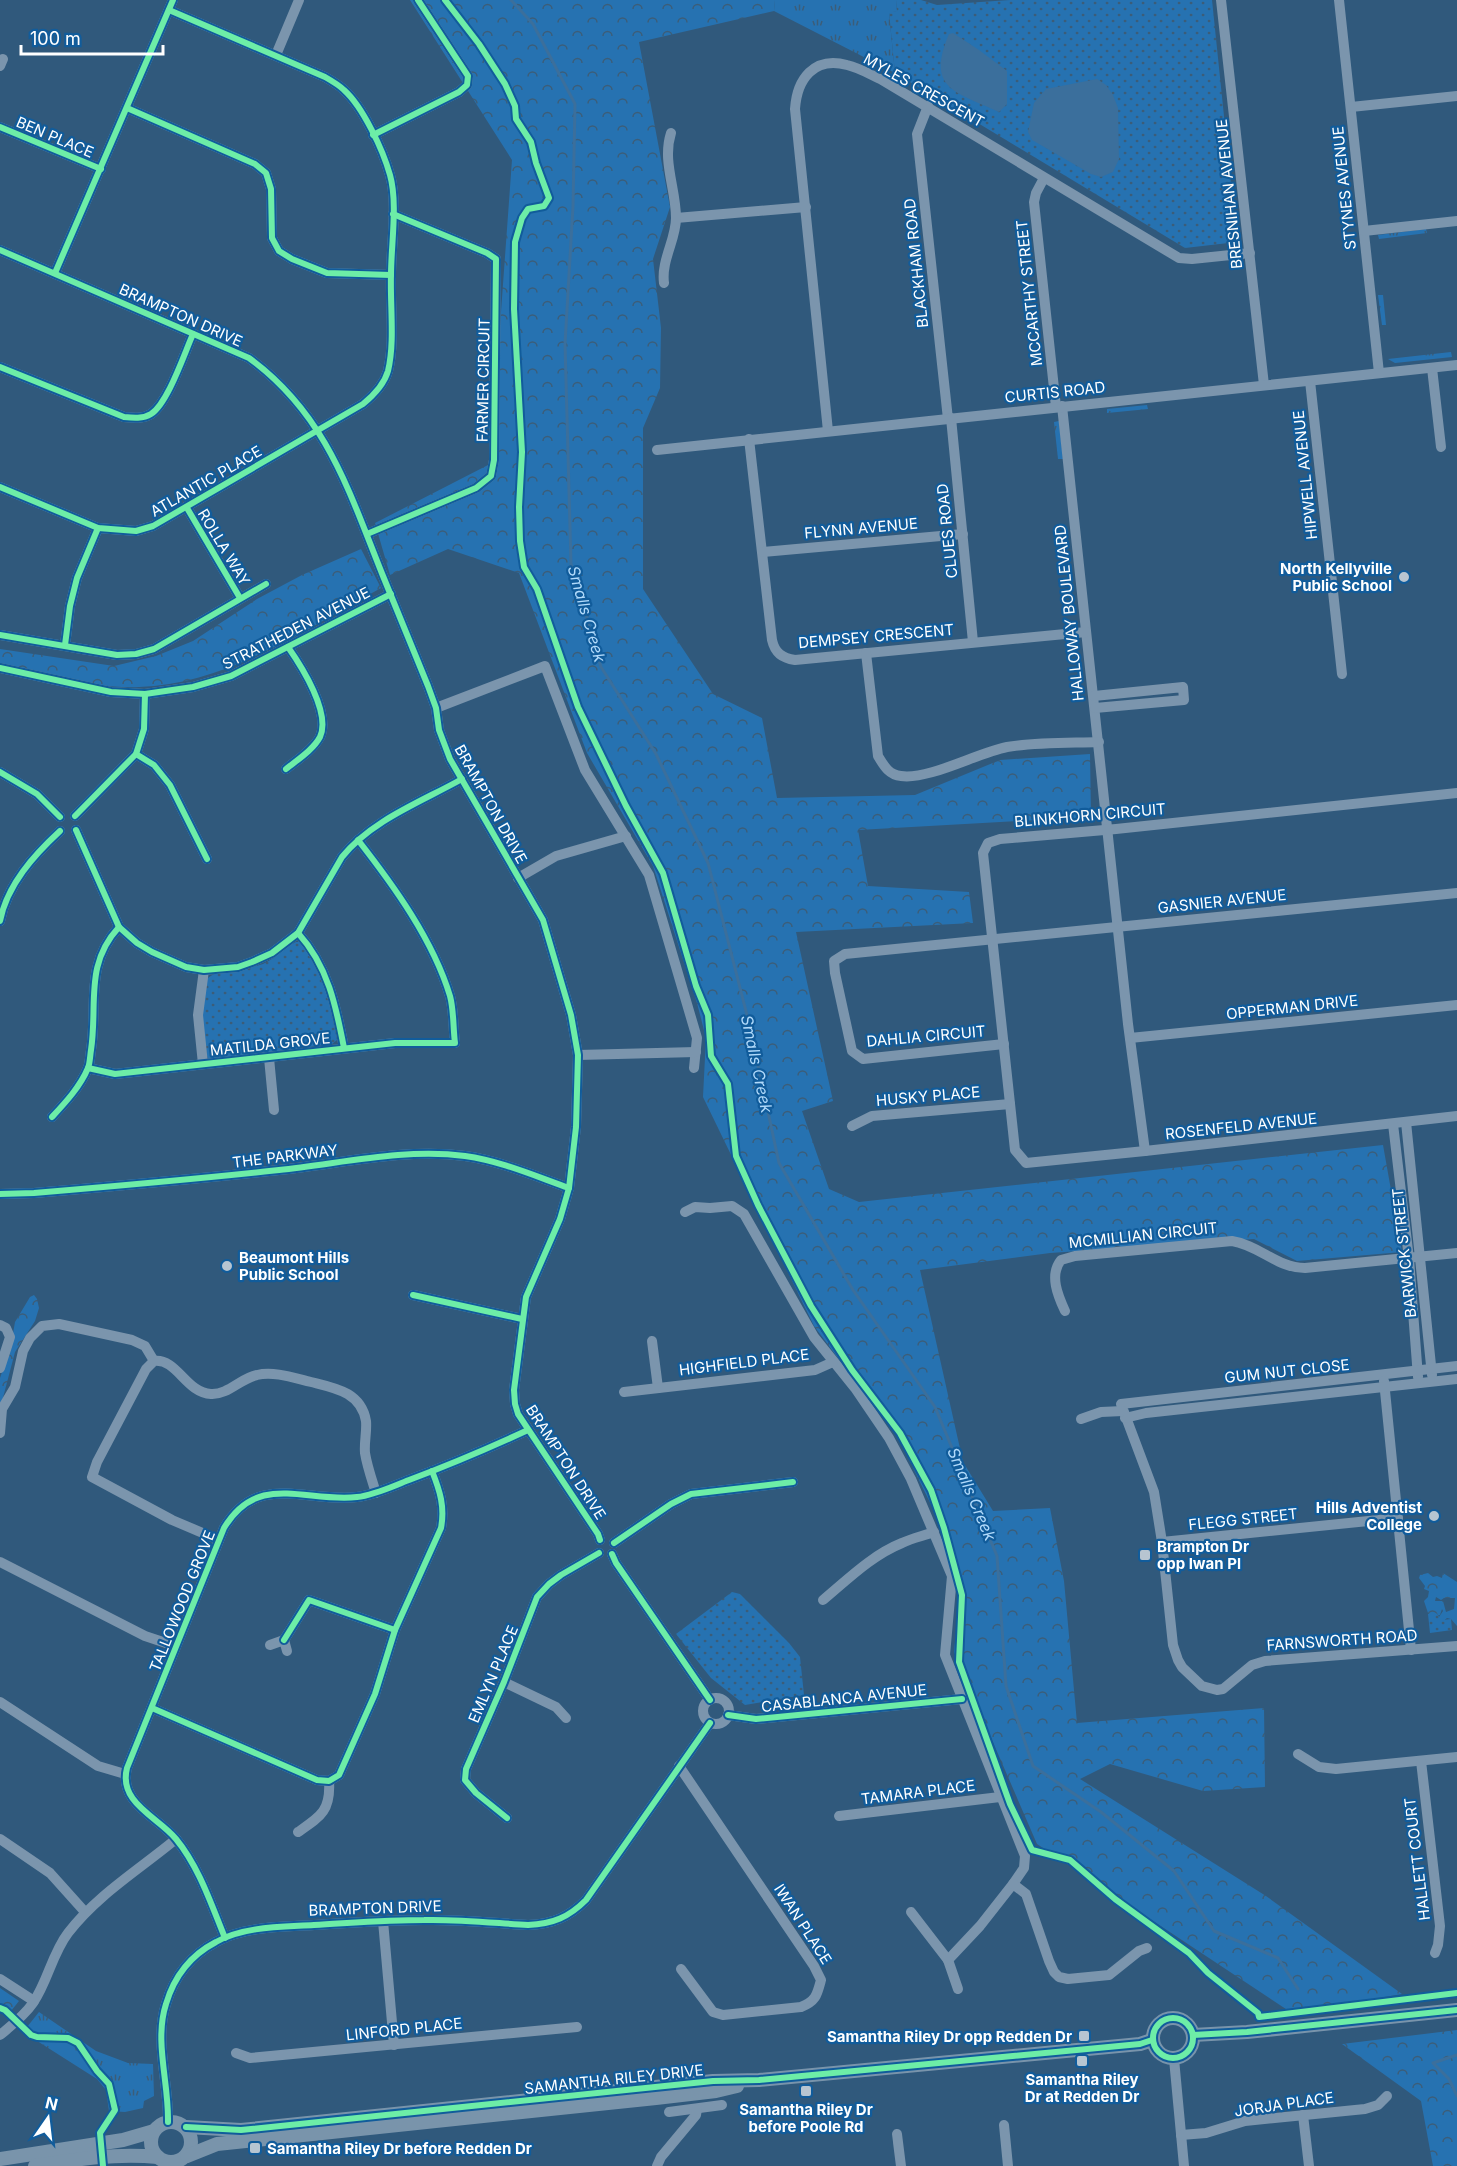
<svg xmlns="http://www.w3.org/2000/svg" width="1457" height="2166" font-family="Inter,sans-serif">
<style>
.grass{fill:url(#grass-tufts)}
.forest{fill:url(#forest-crowns);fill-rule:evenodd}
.park{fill:url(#park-dots)}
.water{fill:#3b6f9c}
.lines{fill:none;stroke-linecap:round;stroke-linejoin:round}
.stream{stroke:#3b6f9c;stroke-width:3}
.minor{stroke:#7b95ad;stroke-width:10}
.major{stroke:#7994ab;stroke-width:14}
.cycleway-casing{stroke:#115c9b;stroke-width:10}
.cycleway{stroke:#6deda7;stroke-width:6}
.poi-dot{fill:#b7c5d1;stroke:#115c9b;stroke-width:2}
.labels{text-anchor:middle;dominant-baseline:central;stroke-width:4.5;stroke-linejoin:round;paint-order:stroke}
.street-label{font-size:15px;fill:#fff;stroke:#115c9b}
.poi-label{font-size:15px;font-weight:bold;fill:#fff;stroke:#115c9b;text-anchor:end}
.water-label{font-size:16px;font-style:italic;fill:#b1dafb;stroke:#115c9b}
</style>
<defs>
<pattern id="grass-tufts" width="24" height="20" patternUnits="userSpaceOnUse" patternTransform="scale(1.5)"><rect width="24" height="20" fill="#2672b1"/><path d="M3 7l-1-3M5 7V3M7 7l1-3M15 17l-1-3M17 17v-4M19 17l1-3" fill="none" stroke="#3b5d79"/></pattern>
<pattern id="forest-crowns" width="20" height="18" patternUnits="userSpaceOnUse" patternTransform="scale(1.5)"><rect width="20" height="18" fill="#2672b1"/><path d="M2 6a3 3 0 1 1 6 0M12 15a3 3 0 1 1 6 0" fill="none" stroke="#3b5d79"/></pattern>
<pattern id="park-dots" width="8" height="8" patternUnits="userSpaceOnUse" patternTransform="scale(1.5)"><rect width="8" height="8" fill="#2672b1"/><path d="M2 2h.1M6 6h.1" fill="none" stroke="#3b5d79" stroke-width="1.8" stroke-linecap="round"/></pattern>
</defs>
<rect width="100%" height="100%" fill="#30597c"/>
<g class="grass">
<path d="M775,0H896L897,11L889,13L895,73L774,11Z"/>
<path d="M1426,229L1427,233L1379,239L1378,235Z"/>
<path d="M1378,295H1383L1386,325H1382Z"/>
<path d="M1451,352L1452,357L1395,363L1388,359Z"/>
<path d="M1147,405L1148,409L1107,413V409Z"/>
<path d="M1059,421L1063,459H1058L1054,422Z"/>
<path d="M39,2012L96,2051L128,2063L153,2064L154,2096L144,2101L143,2108L125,2112L109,2111L106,2090L97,2079L23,2032Z"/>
</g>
<g class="forest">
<path d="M410,0H775L774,11L639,42L670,207L653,259L661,328L660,388L643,428V589L713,694L762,718L777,798L915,795L1000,760L1090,754L1091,817L858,830L868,886L969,892L973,923L796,932L833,1101L802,1111L829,1189L859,1202L1383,1145L1402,1252L1297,1261L1254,1239L1050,1253L920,1270L963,1462L993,1511L1050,1508L1064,1581L1077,1723L1264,1708L1265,1787L1203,1791L1110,1764L1080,1779L1266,1896L1402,1994L1292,2013L1037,1844L954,1652L962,1577L940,1523L899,1439L814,1326L703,1097L706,1038L697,1003L653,866L587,753L519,573L448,549L390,575L375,523L490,464L512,160Z"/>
<path d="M361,549L381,588C306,629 227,684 139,687C92,689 45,674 0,664V649L114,666L156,656L193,641L257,599L302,575Z"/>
<path d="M34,1295L37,1299L39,1308L35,1321L15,1352L0,1409V1378L11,1345L15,1322L30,1297Z"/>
<path d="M1428,1573L1433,1577L1437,1576L1442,1578L1443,1573L1457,1582V1626L1451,1619L1447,1618L1441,1623L1437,1620L1443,1611L1442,1609L1440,1615L1432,1616L1428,1613L1424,1601L1428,1597L1429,1591L1424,1589L1425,1586L1419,1578L1420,1575ZM1436,1597L1441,1600L1444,1598H1455L1454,1609L1446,1612L1443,1601H1435Z"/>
<path d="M0,1988L19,2001L7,2016L0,2012Z"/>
<path d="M1457,2030V2166H1433L1421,2101L1342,2044Z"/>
</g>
<g class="park">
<path d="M896,0H921L937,5L1010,0H1212L1237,242L1185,248L895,73L889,12L897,11Z"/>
<path d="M296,942H300L305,947L327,990L337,1040L332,1044L208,1060L202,1030L201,1013L207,979C218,968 247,970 263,964C275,959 284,947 296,942Z"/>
<path d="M732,1592L740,1594L789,1643L800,1657L804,1695L745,1705L711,1678L676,1634Z"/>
<path d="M1436,1613L1442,1620L1451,1619L1452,1630L1430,1633L1428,1614Z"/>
</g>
<g class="water">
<path d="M953,33L979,50L1007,71V104L999,112C957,92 925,90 949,34Z"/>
<path d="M1097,79L1106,85L1113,95L1118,108L1119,159L1113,172L1101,177L1091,174L1032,140L1028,132L1034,103L1046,89Z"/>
</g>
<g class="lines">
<g class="stream">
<path d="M511,0L533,24L575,104L573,206L565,344L571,564L601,667L656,754L708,863L748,1019L779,1163L853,1290L935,1407L997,1556L1006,1686L1033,1766L1101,1812L1174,1871L1214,1931L1278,1958L1298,1989"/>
<path d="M1457,2055L1433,2063L1449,2079L1457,2096"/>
</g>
<g class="minor">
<path d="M1221,0L1264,385"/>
<path d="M1339,0L1379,373"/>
<path d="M276,55L299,0"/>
<path d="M0,66L3,59"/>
<path d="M928,106L917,134L948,419"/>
<path d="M1351,107L1457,96"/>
<path d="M127,108L255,164L266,173L271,189L272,238L279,251L292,259L327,273L391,275"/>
<path d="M0,127L101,169"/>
<path d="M373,135L459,92L467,85L468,76L418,0"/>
<path d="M1044,178L1036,193L1034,202L1056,407"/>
<path d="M676,218L806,207"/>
<path d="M1364,231L1457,221"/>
<path d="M0,250L249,358C327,415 349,492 383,576C398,613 413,650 428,686L436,708L439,730L450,759L543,920L571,1015L578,1055L576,1127L569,1188L560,1219L526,1297L514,1390L515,1404L518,1414L598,1534L600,1540"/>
<path d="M55,273L173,0"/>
<path d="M664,283C661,260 676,240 676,218C676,189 662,161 671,133"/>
<path d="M0,367L124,417C133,418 143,419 151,414C168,403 184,354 193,334"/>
<path d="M1432,368L1441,447"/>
<path d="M1310,381L1342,674"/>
<path d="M1062,406L1128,1024L1145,1151L1457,1116"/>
<path d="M951,418L973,642"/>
<path d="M828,431L795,109C797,79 814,56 847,65C860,68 871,75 882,80L1179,258L1192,259L1250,253"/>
<path d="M749,439L772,640C775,653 782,658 795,660L1086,632"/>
<path d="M657,450L1457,365"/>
<path d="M0,487L98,528L136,531L153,526L363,404C374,395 384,385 388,371C395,342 390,306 391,275C391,245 398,203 390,175C383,150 363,107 344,90C339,85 332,81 325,77L169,10"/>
<path d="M187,508L240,598"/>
<path d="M367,534L476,488L491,476L494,460L496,259L487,253L393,214"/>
<path d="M763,552L963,534"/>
<path d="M0,635L117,655L136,654L154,649L266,584"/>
<path d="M65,645L70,606L77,578L98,528"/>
<path d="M866,653L878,756C884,766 889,775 901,776C929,780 977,753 1007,747C1037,742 1069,743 1099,742"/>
<path d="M0,668L111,692L145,694L193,687L231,676L391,594"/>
<path d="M1094,696L1183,687L1184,700L1095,708"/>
<path d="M436,708L545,666L585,770L649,875L697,1038L694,1068"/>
<path d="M136,754L154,765L170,785L207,859"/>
<path d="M286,769C297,760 313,750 320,737C331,713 302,667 288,647"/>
<path d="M0,772L37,794L60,817"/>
<path d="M75,816L136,754L144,729L145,694"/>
<path d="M76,830L119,927L137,943L152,952L186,967L204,970L238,967L252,962L272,953L298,933L342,857C372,820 421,802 462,779"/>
<path d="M518,878L556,856L626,836"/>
<path d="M0,921C7,885 34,855 60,831"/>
<path d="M298,933C328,966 336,1006 344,1048"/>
<path d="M1130,1038L1457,1005"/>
<path d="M1004,1044L863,1059L852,1051L835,973L834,961L845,954L1457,893"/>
<path d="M578,1055L696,1052"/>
<path d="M269,1058L274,1110"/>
<path d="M203,1064L198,1015L204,970"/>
<path d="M88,1068L115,1074L395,1043H455C453,1028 454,1011 450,996C433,940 394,886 358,840"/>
<path d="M52,1117C65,1103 80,1087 88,1068C90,1063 90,1056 91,1050C98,1004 84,965 119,927"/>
<path d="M1406,1122L1432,1375"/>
<path d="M1393,1124L1409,1259L1418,1377"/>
<path d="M852,1126L872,1116L1010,1104"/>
<path d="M1145,1151L1026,1163L1015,1150L983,853L988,843L1000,839L1116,829L1457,793"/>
<path d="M0,1194L34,1193C116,1186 197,1179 279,1170C339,1164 403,1148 465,1156C501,1161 535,1176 569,1188"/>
<path d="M685,1212L695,1207L710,1208L732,1206L744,1214L814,1337L855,1388L889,1438L911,1479L952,1576L945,1655L1025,1856L1024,1868L1013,1884L980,1926L948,1960"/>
<path d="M413,1295L522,1319"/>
<path d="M1065,1311C1058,1296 1049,1275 1061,1260L1075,1256L1232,1241C1259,1245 1277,1268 1305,1268L1457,1253"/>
<path d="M0,1325L6,1328L10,1337L0,1368"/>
<path d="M652,1341L658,1388"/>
<path d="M1457,1366L1121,1404L1154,1492L1162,1542L1173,1645L1178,1660L1182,1667L1202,1686L1217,1690L1223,1689L1252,1665L1265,1661L1457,1646"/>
<path d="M1384,1381L1411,1650"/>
<path d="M624,1392L815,1370L833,1362"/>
<path d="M1125,1418L1146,1413L1457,1379"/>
<path d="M1081,1419L1101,1412L1123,1411"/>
<path d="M0,1433L2,1409L15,1387L23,1351L30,1338L42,1326L59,1324L132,1340L145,1346L154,1361"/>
<path d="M219,1540L172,1520L92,1477L97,1462L146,1369L154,1361C177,1358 186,1393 211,1394C228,1395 241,1378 257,1375C274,1371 294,1378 311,1382C335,1388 361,1392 366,1421C367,1432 364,1442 365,1453C367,1466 372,1480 376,1493"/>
<path d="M1162,1542L1398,1518"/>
<path d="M614,1543L671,1504L691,1494L793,1482"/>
<path d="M612,1554L616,1563L710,1700"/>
<path d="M0,1562L145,1636L175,1646"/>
<path d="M823,1600C847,1580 872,1555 902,1543C912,1538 923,1536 934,1532"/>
<path d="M284,1640L309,1600L395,1630"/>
<path d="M270,1645L284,1640L287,1651"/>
<path d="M504,1682L556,1707L566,1718"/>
<circle cx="716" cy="1711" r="13"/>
<path d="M0,1702L98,1766L125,1774"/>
<path d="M152,1708L317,1780L329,1781L339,1775L375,1694L395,1630L441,1528C445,1507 440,1491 432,1471"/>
<path d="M728,1715L756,1719L962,1699"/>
<path d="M1298,1754L1319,1767L1336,1769L1457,1757"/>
<path d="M1421,1761L1440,1926L1438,1945L1435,1953"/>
<path d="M679,1766L814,1966L821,1980C817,1995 816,2001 801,2007L723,2015L713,2012L681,1969"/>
<path d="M839,1816L1000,1797"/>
<path d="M507,1818L476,1793L465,1780L466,1769L504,1682L537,1597L549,1584L561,1575L599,1553"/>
<path d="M298,1832C320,1817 331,1811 329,1781"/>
<path d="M0,1839L50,1873L85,1912"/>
<path d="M1013,1884L1026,1894L1049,1961L1054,1972L1059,1977L1068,1979L1109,1975L1139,1951L1147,1948"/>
<path d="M911,1912L948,1960L958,1989"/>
<path d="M383,1921L394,2045"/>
<path d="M225,1938C211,1904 199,1867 176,1839C158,1817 118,1803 127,1768L224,1528C258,1471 306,1503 357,1497C375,1495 393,1486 409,1480C449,1465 489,1448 528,1430"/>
<path d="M0,1979L34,2001"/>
<path d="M0,2035C12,2025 24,2016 33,2003C48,1981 52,1954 68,1933C97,1895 140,1869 176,1839"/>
<path d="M236,2053L250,2058L577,2027"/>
<path d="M1174,2059L1184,2166"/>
<path d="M669,2112L722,2105"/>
<path d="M1303,2115L1309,2166"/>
<path d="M168,2122C169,2083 154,2041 166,2004C174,1977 191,1955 216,1942C244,1926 283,1927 314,1925C351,1923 387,1920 424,1920C458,1919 494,1923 528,1925C553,1924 569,1917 586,1900L710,1723"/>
<path d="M1004,2125L1008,2166"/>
<path d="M897,2134L901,2166"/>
<path d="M1181,2135L1206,2133L1245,2121L1365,2109L1378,2105L1387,2096"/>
<path d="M174,2162L175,2166"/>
<path d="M657,2166L661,2157L696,2115L697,2109"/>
</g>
<g class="major">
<circle cx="1173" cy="2038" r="20"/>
<path d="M1193,2035L1247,2032L1457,2010"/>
<circle cx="171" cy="2142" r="20"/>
<path d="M186,2127L241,2130L713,2081L759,2080L1140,2044L1152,2040"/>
<path d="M187,2156L217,2144L656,2098L716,2091L737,2086"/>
<path d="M0,2159L123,2140L154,2131"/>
<path d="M35,2166C77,2159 116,2153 158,2157"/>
</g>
<defs>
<g id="cycleway">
<path d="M445,0L479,44L505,84L515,106L516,119L531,142L536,163L549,198L544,206L528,209L522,218L515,242L514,309L522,452L519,507L520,541L524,567L537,589L578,707L626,806L663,873L696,986L708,1015L711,1056L728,1084L736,1156L758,1205L811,1306L852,1370L900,1433L931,1490L944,1528L962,1595L959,1662L1010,1804L1032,1850L1070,1860L1115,1899L1189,1953L1208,1973L1258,2013L1259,2017L1457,1993"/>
<path d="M127,108L255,164L266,173L271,189L272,238L279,251L292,259L327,273L391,275"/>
<path d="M0,127L101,169"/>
<path d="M373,135L459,92L467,85L468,76L418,0"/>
<path d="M0,250L249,358C327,415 349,492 383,576C398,613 413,650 428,686L436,708L439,730L450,759L543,920L571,1015L578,1055L576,1127L569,1188L560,1219L526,1297L514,1390L515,1404L518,1414L598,1534L600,1540"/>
<path d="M55,273L173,0"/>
<path d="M0,367L124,417C133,418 143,419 151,414C168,403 184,354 193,334"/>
<path d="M0,487L98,528L136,531L153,526L363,404C374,395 384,385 388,371C395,342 390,306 391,275C391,245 398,203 390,175C383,150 363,107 344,90C339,85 332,81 325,77L169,10"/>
<path d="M187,508L240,598"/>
<path d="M367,534L476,488L491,476L494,460L496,259L487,253L393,214"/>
<path d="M0,635L117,655L136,654L154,649L266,584"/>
<path d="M65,645L70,606L77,578L98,528"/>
<path d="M0,668L111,692L145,694L193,687L231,676L391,594"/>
<path d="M136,754L154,765L170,785L207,859"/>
<path d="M286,769C297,760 313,750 320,737C331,713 302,667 288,647"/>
<path d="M0,772L37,794L60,817"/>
<path d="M75,816L136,754L144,729L145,694"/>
<path d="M76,830L119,927L137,943L152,952L186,967L204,970L238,967L252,962L272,953L298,933L342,857C372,820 421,802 462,779"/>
<path d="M0,921C7,885 34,855 60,831"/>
<path d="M298,933C328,966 336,1006 344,1048"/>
<path d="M88,1068L115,1074L395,1043H455C453,1028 454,1011 450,996C433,940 394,886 358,840"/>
<path d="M52,1117C65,1103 80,1087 88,1068C90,1063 90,1056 91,1050C98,1004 84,965 119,927"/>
<path d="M0,1194L34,1193C116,1186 197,1179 279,1170C339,1164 403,1148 465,1156C501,1161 535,1176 569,1188"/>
<path d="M413,1295L522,1319"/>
<path d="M614,1543L671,1504L691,1494L793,1482"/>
<path d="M612,1554L616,1563L710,1700"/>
<path d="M284,1640L309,1600L395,1630"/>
<path d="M152,1708L317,1780L329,1781L339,1775L375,1694L395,1630L441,1528C445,1507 440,1491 432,1471"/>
<path d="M728,1715L756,1719L962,1699"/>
<path d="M507,1818L476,1793L465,1780L466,1769L504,1682L537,1597L549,1584L561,1575L599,1553"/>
<path d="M225,1938C211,1904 199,1867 176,1839C158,1817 118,1803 127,1768L224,1528C258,1471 306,1503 357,1497C375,1495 393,1486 409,1480C449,1465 489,1448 528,1430"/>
<path d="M0,2008L5,2010L31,2035L37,2037L68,2038L78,2043L97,2071L109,2084L115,2110L100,2133L103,2166"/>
<circle cx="1173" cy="2038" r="20"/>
<path d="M1193,2035L1247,2032L1457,2010"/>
<path d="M168,2122C169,2083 154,2041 166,2004C174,1977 191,1955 216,1942C244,1926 283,1927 314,1925C351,1923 387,1920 424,1920C458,1919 494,1923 528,1925C553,1924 569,1917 586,1900L710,1723"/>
<path d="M186,2127L241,2130L713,2081L759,2080L1140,2044L1152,2040"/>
</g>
</defs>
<use href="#cycleway" class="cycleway-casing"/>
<use href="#cycleway" class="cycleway"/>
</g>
<g class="poi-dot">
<circle cx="1404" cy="577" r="6"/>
<circle cx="227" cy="1266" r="6"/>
<circle cx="1434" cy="1516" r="6"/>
<rect x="1139" y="1549" width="12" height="12" rx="3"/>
<rect x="1078" y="2030" width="12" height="12" rx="3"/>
<rect x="1076" y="2055" width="12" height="12" rx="3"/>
<rect x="800" y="2085" width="12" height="12" rx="3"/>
<rect x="249" y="2142" width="12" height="12" rx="3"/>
</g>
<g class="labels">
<g class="street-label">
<text transform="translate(924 90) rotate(29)">MYLES CRESCENT</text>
<text transform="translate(55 137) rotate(23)">BEN PLACE</text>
<text transform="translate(1344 188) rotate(-96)">STYNES AVENUE</text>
<text transform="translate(1229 194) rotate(-96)">BRESNIHAN AVENUE</text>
<text transform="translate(916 263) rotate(-96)">BLACKHAM ROAD</text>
<text transform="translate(1029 293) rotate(-96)">MCCARTHY STREET</text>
<text transform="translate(181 315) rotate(24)">BRAMPTON DRIVE</text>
<text transform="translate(483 380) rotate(-89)">FARMER CIRCUIT</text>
<text transform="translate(1055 392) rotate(-6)">CURTIS ROAD</text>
<text transform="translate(1305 475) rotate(-96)">HIPWELL AVENUE</text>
<text transform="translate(206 481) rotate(-30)">ATLANTIC PLACE</text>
<text transform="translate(861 528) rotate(-5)">FLYNN AVENUE</text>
<text transform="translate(947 531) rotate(-96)">CLUES ROAD</text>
<text transform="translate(224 547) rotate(59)">ROLLA WAY</text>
<text transform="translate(1069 613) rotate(-96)">HALLOWAY BOULEVARD</text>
<text transform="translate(296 628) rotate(-27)">STRATHEDEN AVENUE</text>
<text transform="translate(876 636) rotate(-5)">DEMPSEY CRESCENT</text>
<text transform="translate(491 804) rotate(61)">BRAMPTON DRIVE</text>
<text transform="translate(1090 815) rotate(-5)">BLINKHORN CIRCUIT</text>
<text transform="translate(1222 901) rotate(-6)">GASNIER AVENUE</text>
<text transform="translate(1292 1007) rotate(-6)">OPPERMAN DRIVE</text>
<text transform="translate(926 1036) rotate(-5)">DAHLIA CIRCUIT</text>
<text transform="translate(270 1044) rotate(-6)">MATILDA GROVE</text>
<text transform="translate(928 1096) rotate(-5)">HUSKY PLACE</text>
<text transform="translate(1241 1126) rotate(-6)">ROSENFELD AVENUE</text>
<text transform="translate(285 1156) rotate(-7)">THE PARKWAY</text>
<text transform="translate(1143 1235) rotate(-6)">MCMILLIAN CIRCUIT</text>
<text transform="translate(1404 1253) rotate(-96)">BARWICK STREET</text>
<text transform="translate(744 1362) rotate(-7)">HIGHFIELD PLACE</text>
<text transform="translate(1287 1371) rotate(-6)">GUM NUT CLOSE</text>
<text transform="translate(566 1462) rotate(57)">BRAMPTON DRIVE</text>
<text transform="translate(1243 1519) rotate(-6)">FLEGG STREET</text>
<text transform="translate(182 1601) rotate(-68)">TALLOWOOD GROVE</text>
<text transform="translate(1342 1640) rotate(-4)">FARNSWORTH ROAD</text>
<text transform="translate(493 1674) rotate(-67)">EMLYN PLACE</text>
<text transform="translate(844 1698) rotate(-6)">CASABLANCA AVENUE</text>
<text transform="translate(918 1792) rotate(-7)">TAMARA PLACE</text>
<text transform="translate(1417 1859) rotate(-97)">HALLETT COURT</text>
<text transform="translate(375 1908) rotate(-2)">BRAMPTON DRIVE</text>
<text transform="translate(803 1924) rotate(57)">IWAN PLACE</text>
<text transform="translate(404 2029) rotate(-6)">LINFORD PLACE</text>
<text transform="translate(614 2079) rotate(-6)">SAMANTHA RILEY DRIVE</text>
<text transform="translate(1284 2104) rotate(-8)">JORJA PLACE</text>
</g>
<g class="poi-label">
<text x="1392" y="568">North Kellyville<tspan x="1392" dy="17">Public School</tspan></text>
<text x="239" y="1257" text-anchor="start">Beaumont Hills<tspan x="239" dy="17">Public School</tspan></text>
<text x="1422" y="1507">Hills Adventist<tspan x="1422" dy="17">College</tspan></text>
<text x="1157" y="1546" text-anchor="start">Brampton Dr<tspan x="1157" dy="17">opp Iwan Pl</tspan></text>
<text x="1072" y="2036">Samantha Riley Dr opp Redden Dr</text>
<text x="1082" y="2079" text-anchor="middle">Samantha Riley<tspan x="1082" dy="17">Dr at Redden Dr</tspan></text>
<text x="806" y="2109" text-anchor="middle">Samantha Riley Dr<tspan x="806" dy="17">before Poole Rd</tspan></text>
<text x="267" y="2148" text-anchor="start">Samantha Riley Dr before Redden Dr</text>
</g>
<g class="water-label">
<text transform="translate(587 614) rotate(74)">Smalls Creek</text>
<text transform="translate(757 1064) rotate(78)">Smalls Creek</text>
<text transform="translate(972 1494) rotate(67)">Smalls Creek</text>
</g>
</g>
<g transform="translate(48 2118) rotate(14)" stroke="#115c9b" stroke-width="4.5" paint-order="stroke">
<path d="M0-4.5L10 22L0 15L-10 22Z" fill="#ffffff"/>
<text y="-9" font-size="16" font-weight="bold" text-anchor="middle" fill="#ffffff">N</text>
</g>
<path d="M21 45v9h142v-9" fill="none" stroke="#ffffff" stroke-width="3"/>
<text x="30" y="45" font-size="18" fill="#ffffff" stroke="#115c9b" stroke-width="4.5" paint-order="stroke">100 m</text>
</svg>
